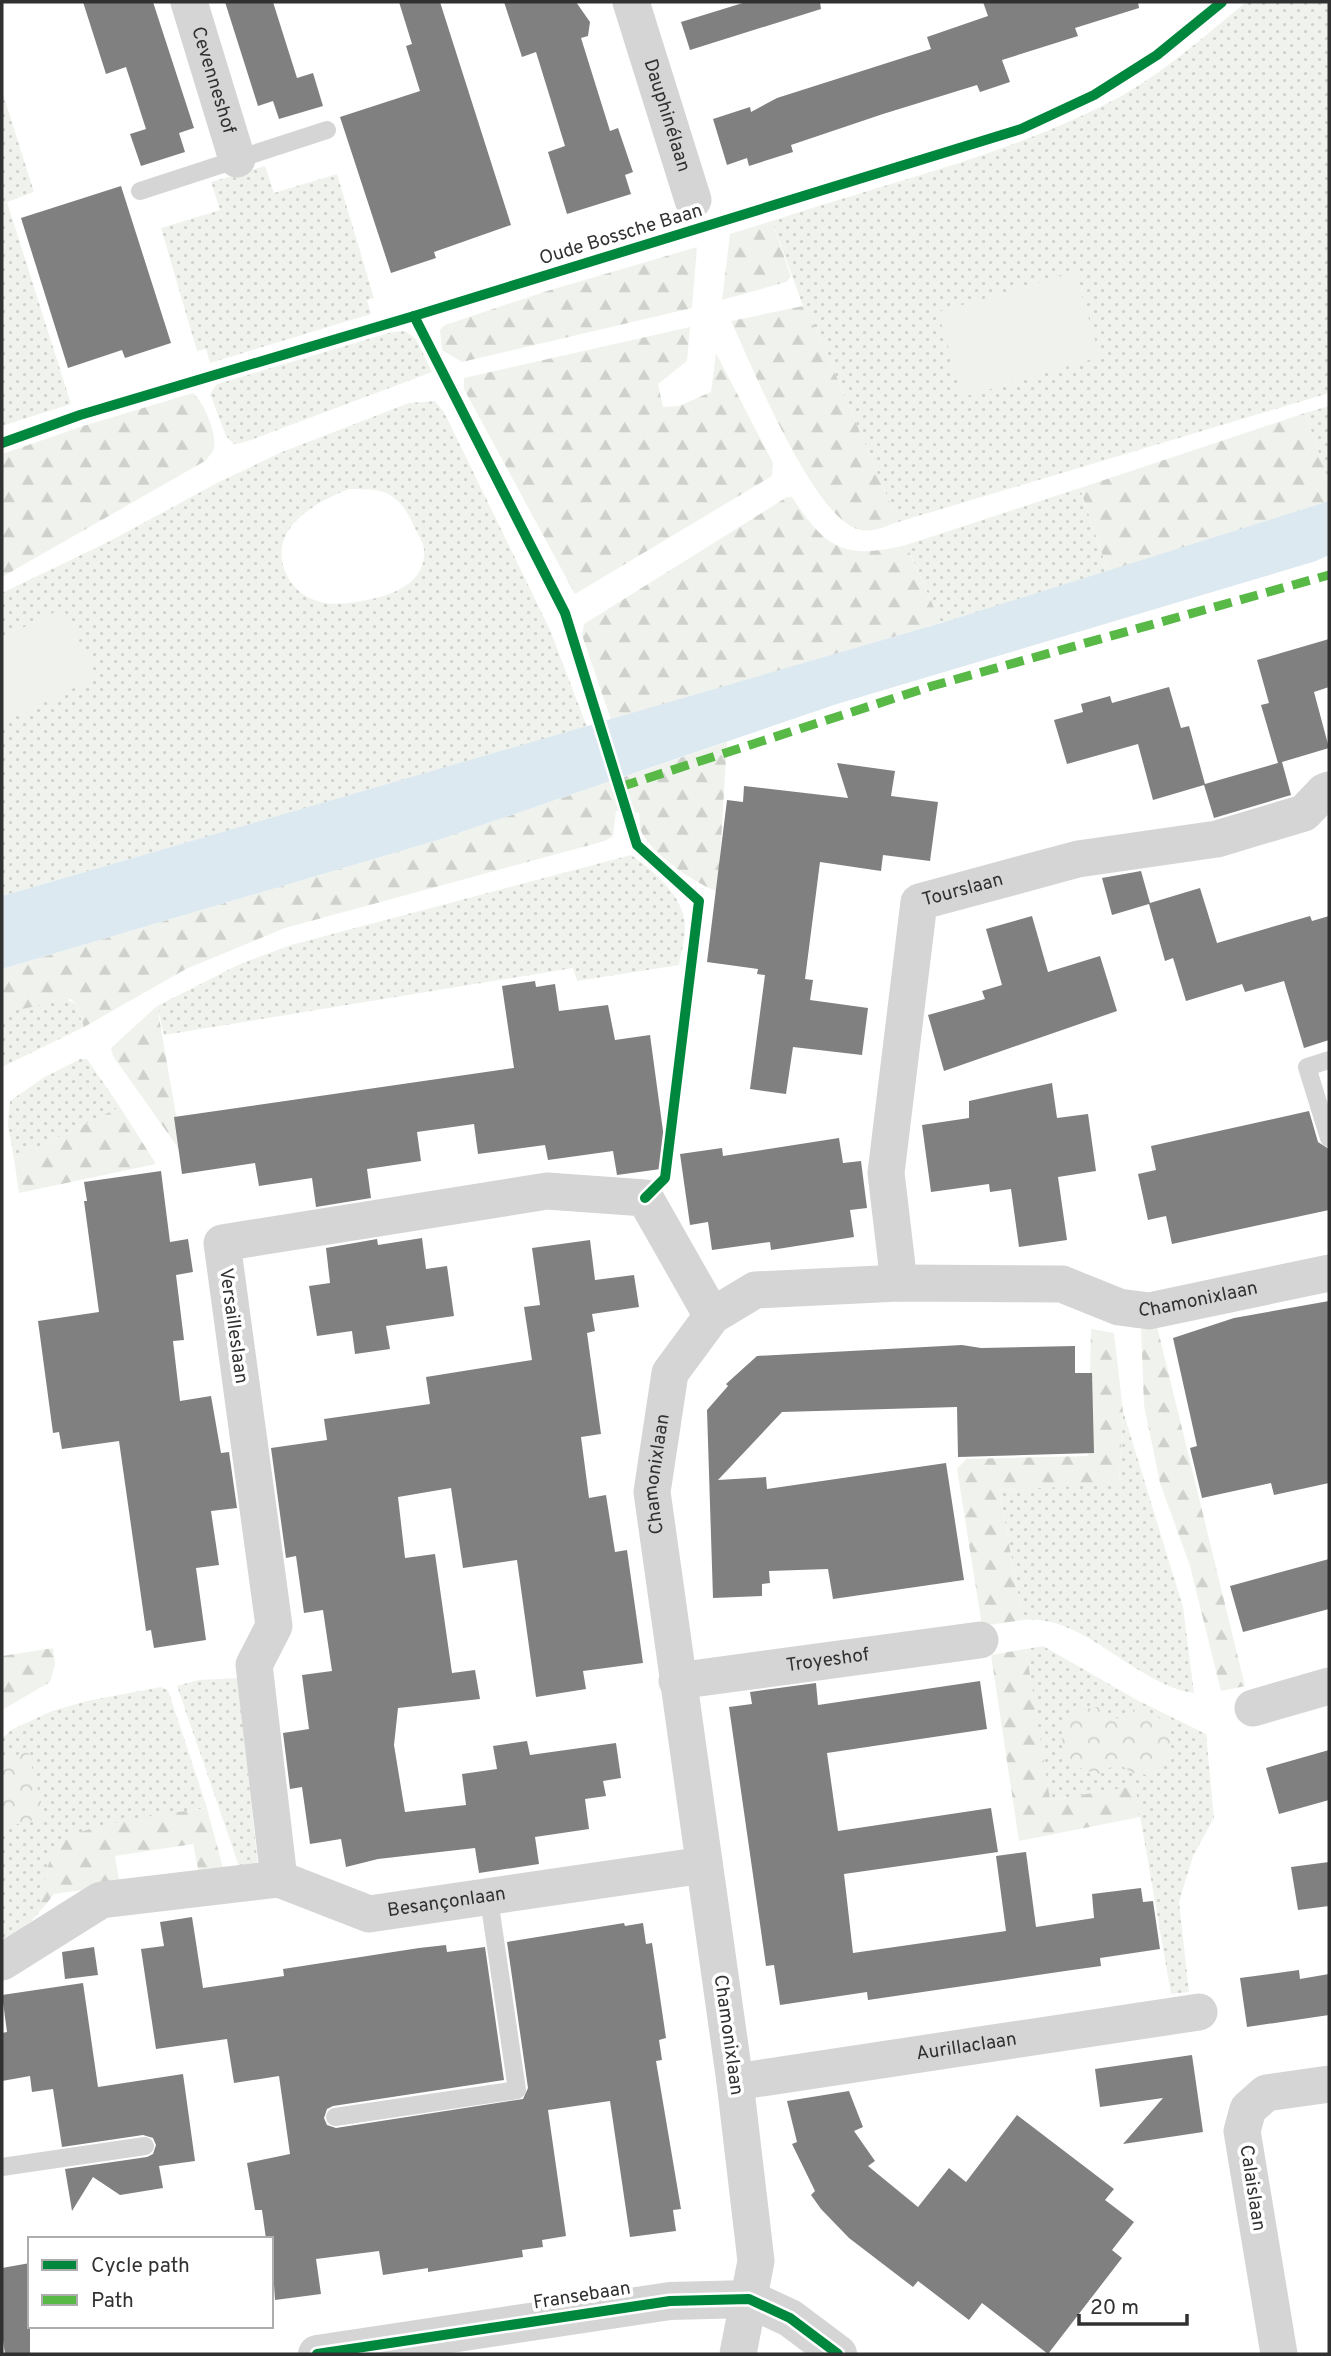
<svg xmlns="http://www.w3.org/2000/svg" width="1331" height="2356" font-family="Overpass,sans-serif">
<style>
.grass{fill:url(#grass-dots);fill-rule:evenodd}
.forest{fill:url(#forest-firs)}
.park{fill:url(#park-crowns)}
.pitch{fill:#f0f3ed}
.water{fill:#dde9f0}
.building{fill:#808080}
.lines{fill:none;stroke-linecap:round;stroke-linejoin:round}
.service{stroke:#d5d5d5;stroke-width:18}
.minor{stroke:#d5d5d5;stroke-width:37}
.tertiary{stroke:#d5d5d5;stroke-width:38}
.quiet{stroke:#58b947;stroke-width:9;stroke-dasharray:18 9;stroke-linecap:butt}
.cycleway-casing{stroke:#fff;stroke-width:15}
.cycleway{stroke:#00873e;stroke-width:10}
.labels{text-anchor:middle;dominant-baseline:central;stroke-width:7;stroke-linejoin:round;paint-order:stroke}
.street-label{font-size:19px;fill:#313131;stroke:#fff}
</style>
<defs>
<pattern id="grass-dots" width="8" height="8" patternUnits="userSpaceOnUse" patternTransform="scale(1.75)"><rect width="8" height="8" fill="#f0f3ed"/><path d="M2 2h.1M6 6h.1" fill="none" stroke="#ced1cc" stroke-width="1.8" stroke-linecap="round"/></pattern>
<pattern id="forest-firs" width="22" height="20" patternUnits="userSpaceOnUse" patternTransform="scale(1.75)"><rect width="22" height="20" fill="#f0f3ed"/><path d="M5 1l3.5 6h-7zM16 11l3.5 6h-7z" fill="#ced1cc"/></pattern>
<pattern id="park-crowns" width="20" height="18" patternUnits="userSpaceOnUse" patternTransform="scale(1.75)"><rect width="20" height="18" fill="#f0f3ed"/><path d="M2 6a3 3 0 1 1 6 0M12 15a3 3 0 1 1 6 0" fill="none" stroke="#ced1cc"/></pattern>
</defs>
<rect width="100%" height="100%" fill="#fff"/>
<g class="grass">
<path d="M1246,2H1329V393L898,522L818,333L803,306L772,221C883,184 999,158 1104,105C1157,79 1201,39 1246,2Z"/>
<path d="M2,91L34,192L7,202L71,404L2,426Z"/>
<path d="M265,166L274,193L337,174L374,298L367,300L371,314L210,363L206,349L197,351L161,228L220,210L211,182Z"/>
<path d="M405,331L416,339L432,372L245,442L234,444L226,436L210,394L217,384L392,332Z"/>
<path d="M435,401L444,412L550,630L587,727L2,896V593L108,542L219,482L282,452L409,403ZM349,489C361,490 376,488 386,493C399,499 408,512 413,524C416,531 423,541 424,549C427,587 384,598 355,602C337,605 320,605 304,595C294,588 286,577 283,565C273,525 318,501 349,489Z"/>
<path d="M1329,406V482L1305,413Z"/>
<path d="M1080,488L1108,572L941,623L906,545Z"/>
<path d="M631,855C654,871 685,897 685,927C685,940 681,953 679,965L577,981L573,968L164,1035L157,1006L240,964L291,945Z"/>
<path d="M64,998L76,1004L84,1027L2,1067V1013Z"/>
<path d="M80,1059H87L120,1107L14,1159L8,1124L10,1101L43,1078Z"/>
<path d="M1123,1411L1183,1607L1194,1693C1136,1685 1083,1613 1023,1620L999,1490L1119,1483Z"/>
<path d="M1043,1646L1137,1700L1206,1734L1214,1818L1193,1856L1179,1902L1189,1992L1171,1994L1135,1787L1049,1800L1026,1649Z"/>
<path d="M238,1678L258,1866L240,1869L177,1686L198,1680Z"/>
<path d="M161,1687L168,1690L207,1808L116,1823L49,1863L38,1914L2,1949V1738L13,1729L52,1711L87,1701Z"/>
</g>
<g class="forest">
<path d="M772,221L791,277L786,282L722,300L730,234Z"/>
<path d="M697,247L692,308L462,362L442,350L440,330L445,325L547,291Z"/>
<path d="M803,306L818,333L898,522C886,526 871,534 857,529C812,514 752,366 731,321Z"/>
<path d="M690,327L687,361L658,384L663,407L679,406L711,392L716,353L773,463L772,476L575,594L464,389V378Z"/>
<path d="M193,393C204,402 219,437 213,451C211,455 208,457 205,461L2,577V454L83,426Z"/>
<path d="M1305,413L1329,482V501L1108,572L1080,488Z"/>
<path d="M787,497H792C826,549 844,560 906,545L941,623L611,720L582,635L584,624Z"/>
<path d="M727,742L718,892C692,881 659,859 643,835C639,829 640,820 639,813L616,811L613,836L605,841L285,928L186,969L84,1027L76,1004L71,999L2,1013V969L438,840Z"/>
<path d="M157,1006L179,1132V1149L113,1056L111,1048Z"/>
<path d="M120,1107L156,1164L19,1193L14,1159Z"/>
<path d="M1157,1326L1245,1686L1221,1691L1190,1566L1160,1483L1144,1405L1141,1329Z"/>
<path d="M1091,1329L1114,1333L1123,1411L1119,1484L999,1490L1023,1620L982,1626L957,1469L966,1459L1088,1456Z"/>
<path d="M53,1648L55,1664L50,1682L2,1710V1656Z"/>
<path d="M1026,1649L1050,1800L1135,1786L1140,1817L1019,1841L991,1655Z"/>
<path d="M207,1808L223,1868L199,1873L193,1844L115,1856L120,1885L54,1894L38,1914C43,1892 44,1866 57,1847C73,1823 176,1813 207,1808Z"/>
</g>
<g class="park">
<path d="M1099,1707L1118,1719L1135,1709L1149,1712L1169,1724C1173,1752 1170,1758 1148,1775L1133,1773L1117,1763L1100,1774C1069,1768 1060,1755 1062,1724L1079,1710Z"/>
<path d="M28,1752L45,1817L2,1828V1759Z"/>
</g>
<g class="pitch">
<path d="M1075,272L1100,357L963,397L938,312Z"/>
<path d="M63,608L97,677L2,723V638Z"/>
</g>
<path class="water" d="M1329,501V555L1316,561L837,704L438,840L2,969V896L941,623Z"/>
<g class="building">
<path d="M83,2H153L194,128L179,133L185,152L141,166L130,134L146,129L126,67L106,74Z"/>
<path d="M225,2H273L297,78L313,73L323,106L279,119L273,101L258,106Z"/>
<path d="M399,2H440L511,225L434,252L436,258L391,273L340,117L420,91L406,46L412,44Z"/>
<path d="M504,2H576L590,22L588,36L581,38L610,131L618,128L633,172L625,175L631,194L567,214L548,152L565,146L536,52L522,57Z"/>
<path d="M746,2H820L821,9L690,50L681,22Z"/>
<path d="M983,2H1138L1139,8L1075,28L1078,36L1002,60L1010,82L980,92L977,85L883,114L791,145L793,152L749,166L747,158L727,165L713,119L750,107L751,112L777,98L931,49L927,37L988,16Z"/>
<path d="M121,186L171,343L125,358L122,350L68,368L21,218Z"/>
<path d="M1329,639V687L1314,692L1329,748L1282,762L1291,795L1214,818L1204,785L1153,800L1138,744L1067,764L1054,720L1083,712L1081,704L1110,696L1112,703L1169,687L1181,728L1189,726L1205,784L1278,763L1261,705L1269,703L1257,660Z"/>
<path d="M837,763L895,771L891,796L938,802L930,861L883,855L881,871L820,862L805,979L813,980L810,1000L868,1008L862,1055L793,1047L786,1094L750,1089L765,975L757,974L758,969L707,962L727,800L743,802L744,786L848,798Z"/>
<path d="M1141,871L1150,903L1200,888L1217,943L1310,916L1312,921L1329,916V1040L1304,1048L1284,981L1245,992L1242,984L1186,1001L1173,958L1165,961L1149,904L1112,915L1102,878Z"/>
<path d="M1032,916L1048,972L1100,956L1117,1011L944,1071L928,1015L985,999L982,991L1002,985L986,929Z"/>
<path d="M535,981L536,987L555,984L559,1011L608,1005L615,1040L650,1035L668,1168L617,1175L613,1151L548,1160L545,1145L478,1154L474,1124L417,1132L421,1161L367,1169L371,1198L316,1207L312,1178L259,1186L255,1163L182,1174L174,1117L514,1068L502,986Z"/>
<path d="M1052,1083L1057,1118L1088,1114L1096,1171L1058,1177L1067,1240L1019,1247L1011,1189L990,1192L989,1184L931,1192L922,1125L969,1118V1101Z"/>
<path d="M1309,1111L1318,1142L1329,1149V1210L1172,1244L1166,1216L1148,1220L1138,1174L1156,1170L1151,1146Z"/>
<path d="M839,1138L843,1163L861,1161L867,1208L850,1210L854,1237L771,1250L770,1242L712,1250L708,1222L690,1225L680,1154L722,1148L723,1156Z"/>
<path d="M161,1171L170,1242L188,1239L193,1272L176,1275L184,1340L173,1341L180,1401L211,1396L221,1453L229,1452L237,1508L211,1511L219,1565L196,1568L206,1640L154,1648L151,1630L146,1631L119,1441L62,1449L59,1432L53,1433L38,1321L99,1312L84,1201H87L84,1182Z"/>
<path d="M422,1238L426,1269L447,1266L454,1316L386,1326L390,1349L355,1354L352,1331L317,1336L309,1286L330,1283L326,1248L377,1239L378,1245Z"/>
<path d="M590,1240L595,1280L634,1275L639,1307L592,1314L595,1331L587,1333L601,1434L581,1437L589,1498L606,1495L615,1552L627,1550L643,1663L583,1671L586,1689L536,1697L517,1560L463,1568L451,1488L398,1497L405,1558L435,1554L452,1673L475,1670L480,1699L398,1708L394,1745L405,1812L466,1805L462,1774L497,1769L493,1746L527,1741L530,1755L616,1743L621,1778L603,1781L606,1796L585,1799L589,1829L535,1837L539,1864L479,1873L475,1848L378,1859L346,1867L341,1839L310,1844L302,1787L290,1789L283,1733L309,1729L302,1675L332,1671L323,1610L304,1613L296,1556L286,1558L271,1448L327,1440L324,1419L430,1404L426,1377L532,1360L524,1307L540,1305L532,1248Z"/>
<path d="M1329,1301V1483L1274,1495L1271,1483L1202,1498L1190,1448L1197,1446L1173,1338L1234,1318Z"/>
<path d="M962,1345L981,1348L1075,1346V1373H1092L1094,1453L958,1457L957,1407L782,1412L718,1480L766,1477L767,1489L946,1463L964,1580L833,1599L828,1569L769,1571L770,1583L762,1584V1596L713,1598L707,1410L728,1386L726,1384L757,1356Z"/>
<path d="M1329,1559V1609L1243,1632L1230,1586Z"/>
<path d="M980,1681L987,1729L827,1753L838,1831L991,1808L998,1852L844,1874L853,1953L1006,1931L996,1856L1026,1852L1036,1927L1094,1918L1092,1894L1141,1888L1143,1902L1153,1901L1160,1949L1100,1958L1101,1966L1072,1970L868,2000L867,1992L780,2005L774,1965L766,1966L729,1707L752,1704L750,1692L816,1683L818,1705Z"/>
<path d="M1329,1750V1800L1279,1814L1266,1768Z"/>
<path d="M1329,1862V1906L1298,1910L1291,1867Z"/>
<path d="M192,1917L203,1988L284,1976L283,1969L419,1948L446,1945L447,1952L485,1947L504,2080L333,2106L327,2109L324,2118L327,2125L336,2128L523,2099L528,2088L507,1942L624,1923L625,1926L643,1923L646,1944L652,1943L666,2038L659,2040L662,2060L656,2061L681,2209L673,2210L676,2231L630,2237L610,2101L548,2110L566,2236L542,2240L543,2247L522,2250L523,2257L428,2272V2268L383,2275L379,2251L316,2259L321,2294L275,2300L271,2239H266L262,2210H255L247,2163L290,2154L279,2076L234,2083L227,2039L156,2049L141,1949L164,1946L160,1922Z"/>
<path d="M94,1947L98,1975L65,1979L62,1952Z"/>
<path d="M1299,1970L1300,1979L1329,1974V2015L1247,2027L1240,1978Z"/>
<path d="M83,1983L98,2087L183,2074L195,2161L159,2166L163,2188L120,2195L93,2177L72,2211L65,2169L147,2157L153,2154L156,2145L153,2138L143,2135L62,2147L53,2089L32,2092L30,2076L2,2081V2033L7,2032L2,1995Z"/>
<path d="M1192,2055L1203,2132L1123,2144L1163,2098L1100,2107L1095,2069Z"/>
<path d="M849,2091L863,2127L854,2131L875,2161L868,2166L918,2207L949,2168L966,2182L1017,2115L1114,2189L1105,2200L1134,2222L1112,2250L1122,2258L1048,2354L982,2303L969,2320L918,2281L913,2287L849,2238L821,2209L811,2195L815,2191L792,2144L797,2142L787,2101Z"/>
<path d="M30,2263V2354H5L2,2334V2268Z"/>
</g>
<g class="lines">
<g class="service">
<path d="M140,191L327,130"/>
<path d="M1329,1060L1307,1067L1329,1138"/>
<path d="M335,2117L517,2090L489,1899"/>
<path d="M2,2167L145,2146"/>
</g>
<g class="minor">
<path id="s1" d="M189,2L237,159"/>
<path id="s2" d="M631,2L693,200"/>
<path id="s3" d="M899,1283L886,1173L919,902L1078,859L1217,839L1304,813L1324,792L1329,790"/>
<path id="s4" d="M677,1681L980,1640"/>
<path d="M1253,1708L1329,1686"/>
<path d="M279,1879L254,1665L274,1626L222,1243L547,1191L645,1198L712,1316"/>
<path id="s5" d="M2,1962L101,1900L279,1879L369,1914L704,1865"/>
<path id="s6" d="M735,2082L1199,2012"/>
<path id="s7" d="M738,2354L756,2261L735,2082L652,1492L670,1373L712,1316L755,1290L899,1283L1062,1284L1119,1307L1149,1311L1329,1273"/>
<path d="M1279,2354L1242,2131L1248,2109L1266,2093L1329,2084"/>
</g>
<path class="tertiary" d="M317,2354L670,2301L749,2299L790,2318L838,2354"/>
<path class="quiet" d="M620,787L932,686L1329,575"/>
<defs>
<g id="cycleway">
<path d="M414,316L565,613L637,845L699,901L665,1178L645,1198"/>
<path d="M2,443L80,415L414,316L1021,129L1094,95L1157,55L1222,2"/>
<path d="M317,2354L670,2301L749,2299L790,2318L838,2354"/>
</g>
</defs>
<use href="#cycleway" class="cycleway-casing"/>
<use href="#cycleway" class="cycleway"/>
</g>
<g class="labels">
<g class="street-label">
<text stroke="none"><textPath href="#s1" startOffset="82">Cevenneshof</textPath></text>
<text stroke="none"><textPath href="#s2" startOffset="119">Dauphinélaan</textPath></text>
<text transform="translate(621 235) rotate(-17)">Oude Bossche Baan</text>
<text stroke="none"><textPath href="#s3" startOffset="429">Tourslaan</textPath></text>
<text stroke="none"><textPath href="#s7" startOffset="1561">Chamonixlaan</textPath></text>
<text transform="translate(233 1326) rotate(82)">Versailleslaan</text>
<text stroke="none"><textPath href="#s7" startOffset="889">Chamonixlaan</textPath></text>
<text stroke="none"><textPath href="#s4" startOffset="152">Troyeshof</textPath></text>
<text stroke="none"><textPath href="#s5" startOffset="471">Besançonlaan</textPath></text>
<text transform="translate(728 2035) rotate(82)">Chamonixlaan</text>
<text stroke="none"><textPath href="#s6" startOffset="234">Aurillaclaan</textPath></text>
<text transform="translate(1252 2188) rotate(81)">Calaislaan</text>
<text transform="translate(582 2296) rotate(-9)">Fransebaan</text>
</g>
</g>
<rect width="1331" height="2356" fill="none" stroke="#313131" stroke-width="7"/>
<rect x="28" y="2237" width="245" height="91" fill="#ffffff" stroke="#adadad" stroke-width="2"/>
<rect x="42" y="2260" width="35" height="10" fill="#00873e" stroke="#adadad" stroke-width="2"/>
<text x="91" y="2272" font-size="21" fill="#313131">Cycle path</text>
<rect x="42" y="2295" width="35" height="10" fill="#58b947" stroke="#adadad" stroke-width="2"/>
<text x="91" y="2307" font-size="21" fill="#313131">Path</text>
<path d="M1079 2314v10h108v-10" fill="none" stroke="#313131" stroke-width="3.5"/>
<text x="1090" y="2314" font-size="21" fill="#313131" stroke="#ffffff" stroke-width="5" paint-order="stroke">20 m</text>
</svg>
